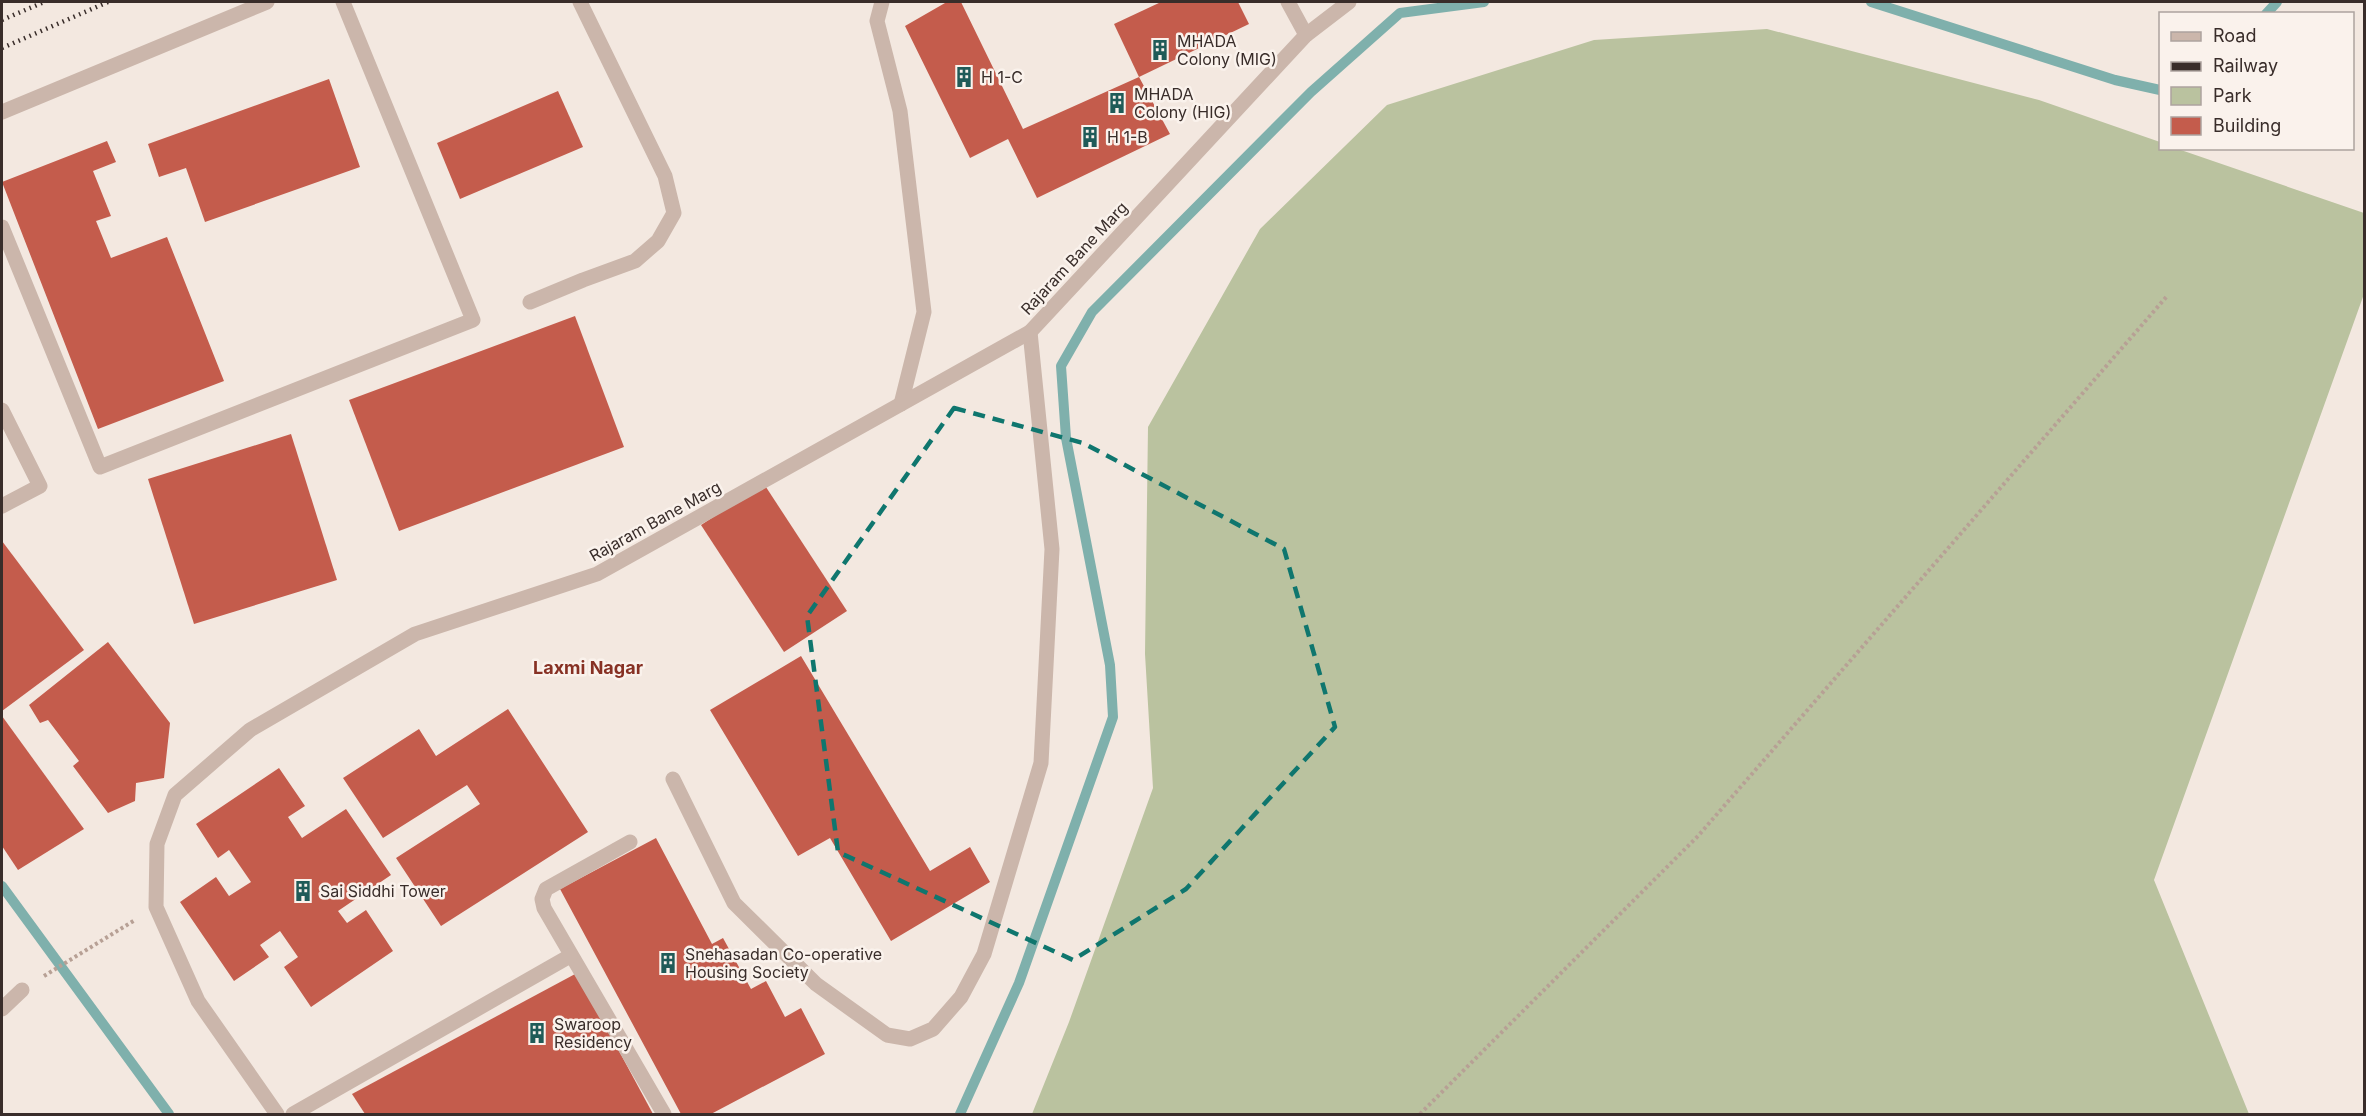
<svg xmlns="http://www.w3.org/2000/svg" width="2366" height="1116" font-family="Inter,sans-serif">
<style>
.green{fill:#bac29f}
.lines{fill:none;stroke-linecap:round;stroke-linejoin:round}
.stream{stroke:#7fb0ac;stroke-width:10}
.building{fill:#c45c4c}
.path{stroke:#b7a095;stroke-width:4;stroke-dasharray:3 3;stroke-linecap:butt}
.lane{stroke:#cbb6ab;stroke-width:15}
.street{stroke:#cbb6ab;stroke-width:15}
.rail{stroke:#392d2a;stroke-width:4.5;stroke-dasharray:1.5 4.5;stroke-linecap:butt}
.marked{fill:none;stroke:#0f766e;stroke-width:4.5;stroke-dasharray:12 8;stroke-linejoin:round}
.labels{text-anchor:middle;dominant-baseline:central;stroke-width:5;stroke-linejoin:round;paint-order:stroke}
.poi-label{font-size:16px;fill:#392d2a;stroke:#faf2ec;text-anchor:start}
.street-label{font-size:16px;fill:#392d2a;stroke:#faf2ec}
.neighbourhood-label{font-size:18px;font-weight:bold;fill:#873124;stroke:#faf2ec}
</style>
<rect width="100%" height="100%" fill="#f3e8e0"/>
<path class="green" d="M1767,29L2039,100L2160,142V148L2178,149L2364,213V294L2154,880L2249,1114H1032L1069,1022L1153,788L1145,654L1148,427L1260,229L1387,105L1594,40Z"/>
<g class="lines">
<g class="stream">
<path d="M1871,2L2115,80L2160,90"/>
<path d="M2266,14L2277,2"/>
<path d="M2,886L169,1114"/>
<path d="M960,1114L1019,983L1113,717L1110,665L1066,438L1061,366L1092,312L1311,92L1400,13L1484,2"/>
</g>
</g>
<g class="building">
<path d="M944,2H961L1023,129L1139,77L1170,134L1037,198L1008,139L970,158L905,26L945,3Z"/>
<path d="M1161,2H1238L1249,24L1139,77L1114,24Z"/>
<path d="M329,79L360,167L205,222L186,168L159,177L148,144Z"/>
<path d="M558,91L583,147L460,199L437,143Z"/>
<path d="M107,141L116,162L93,171L111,216L96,221L111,258L167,237L224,381L98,429L2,182Z"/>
<path d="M575,316L624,447L399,531L349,400Z"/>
<path d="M291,434L337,580L194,624L148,479Z"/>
<path d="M764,484L847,611L784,652L701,525Z"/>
<path d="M2,541L84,650L2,711Z"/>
<path d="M108,642L170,723L164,778L136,783L135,801L108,813L73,766L79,761L48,720L40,723L29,705Z"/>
<path d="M801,656L930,871L970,847L990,882L891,941L830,838L798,856L710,710Z"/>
<path d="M508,709L588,832L441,926L396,858L480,804L467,785L383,838L343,778L419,729L436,756Z"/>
<path d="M2,716L84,829L18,870L2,846Z"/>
<path d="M279,768L305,806L288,817L302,838L346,809L391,875L338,911L347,923L366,910L393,951L311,1007L284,967L298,957L280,931L260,945L269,957L234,981L180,902L216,877L229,896L251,882L229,850L218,858L196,824Z"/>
<path d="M656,838L712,944L723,938L751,989L766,981L785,1017L801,1008L825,1054L711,1114H681L560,889Z"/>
<path d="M577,973L653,1114H365L352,1094Z"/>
</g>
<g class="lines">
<g class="path">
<path d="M44,976L135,920"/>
<path d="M1420,1114L1698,836L2168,295"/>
</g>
<path class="lane" d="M530,302L583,280L635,261L658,241L674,213L665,176L580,2"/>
<g class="street">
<path d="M882,2L877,21L900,111L924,312L901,404"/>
<path d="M1288,2L1306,35"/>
<path d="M2,112L267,2"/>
<path d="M2,227L100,467L473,320L343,2"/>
<path d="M2,410L40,486L2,506"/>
<path d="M673,779L734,903L816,984L887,1035L910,1039L933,1029L961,997L984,954L1041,763L1052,549L1030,332"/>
<path d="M630,842L546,889L542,899L544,908L664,1114"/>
<path d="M2,1009L22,990"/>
<path d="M277,1114L198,1001L156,907L157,844L175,795L250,730L415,634L597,574L1030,332L1306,35L1349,2"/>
<path d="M293,1114L570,956"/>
</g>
<g class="rail">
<path d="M2,20L44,2"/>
<path d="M2,48L108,2"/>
</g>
</g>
<path class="marked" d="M954,408L1083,443L1284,549L1335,727L1186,889L1073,960L838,852L807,616Z"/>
<defs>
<symbol id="building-bare" viewBox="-9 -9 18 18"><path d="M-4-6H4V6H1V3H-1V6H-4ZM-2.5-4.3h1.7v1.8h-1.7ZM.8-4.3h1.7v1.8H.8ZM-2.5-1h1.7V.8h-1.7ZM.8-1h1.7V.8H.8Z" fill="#205b58" stroke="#faf2ec" stroke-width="2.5" paint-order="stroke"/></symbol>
</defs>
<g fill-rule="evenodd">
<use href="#building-bare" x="1145" y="35" width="30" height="30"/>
<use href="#building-bare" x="949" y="62" width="30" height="30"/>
<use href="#building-bare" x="1102" y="88" width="30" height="30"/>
<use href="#building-bare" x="1075" y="122" width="30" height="30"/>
<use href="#building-bare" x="288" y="876" width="30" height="30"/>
<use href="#building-bare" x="653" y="948" width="30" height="30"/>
<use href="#building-bare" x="522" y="1018" width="30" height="30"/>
</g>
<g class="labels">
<g class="poi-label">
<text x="1177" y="41">MHADA<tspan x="1177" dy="18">Colony (MIG)</tspan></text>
<text x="981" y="77">H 1-C</text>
<text x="1134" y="94">MHADA<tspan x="1134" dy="18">Colony (HIG)</tspan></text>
<text x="1107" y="137">H 1-B</text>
<text x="320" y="891">Sai Siddhi Tower</text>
<text x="685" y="954">Snehasadan Co-operative<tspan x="685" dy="18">Housing Society</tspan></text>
<text x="554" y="1024">Swaroop<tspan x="554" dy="18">Residency</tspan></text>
</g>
<g class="street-label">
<text transform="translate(1074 258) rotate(-47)">Rajaram Bane Marg</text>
<text transform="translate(655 521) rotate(-29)">Rajaram Bane Marg</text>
</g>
<g class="neighbourhood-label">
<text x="588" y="667">Laxmi Nagar</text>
</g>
</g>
<rect width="2366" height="1116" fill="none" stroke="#392d2a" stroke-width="6"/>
<rect x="2159" y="12" width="195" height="138" fill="#faf2ec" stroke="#ada39e" stroke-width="1.5"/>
<rect x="2171" y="32" width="30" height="9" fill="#cbb6ab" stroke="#ada39e" stroke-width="1.5"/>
<text x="2213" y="42" font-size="18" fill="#392d2a">Road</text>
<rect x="2171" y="62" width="30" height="9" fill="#392d2a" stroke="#ada39e" stroke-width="1.5"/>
<text x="2213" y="72" font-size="18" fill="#392d2a">Railway</text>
<rect x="2171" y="87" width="30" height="18" fill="#bac29f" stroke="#ada39e" stroke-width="1.5"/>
<text x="2213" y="102" font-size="18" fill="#392d2a">Park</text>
<rect x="2171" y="117" width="30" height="18" fill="#c45c4c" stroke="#ada39e" stroke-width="1.5"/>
<text x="2213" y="132" font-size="18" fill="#392d2a">Building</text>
</svg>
